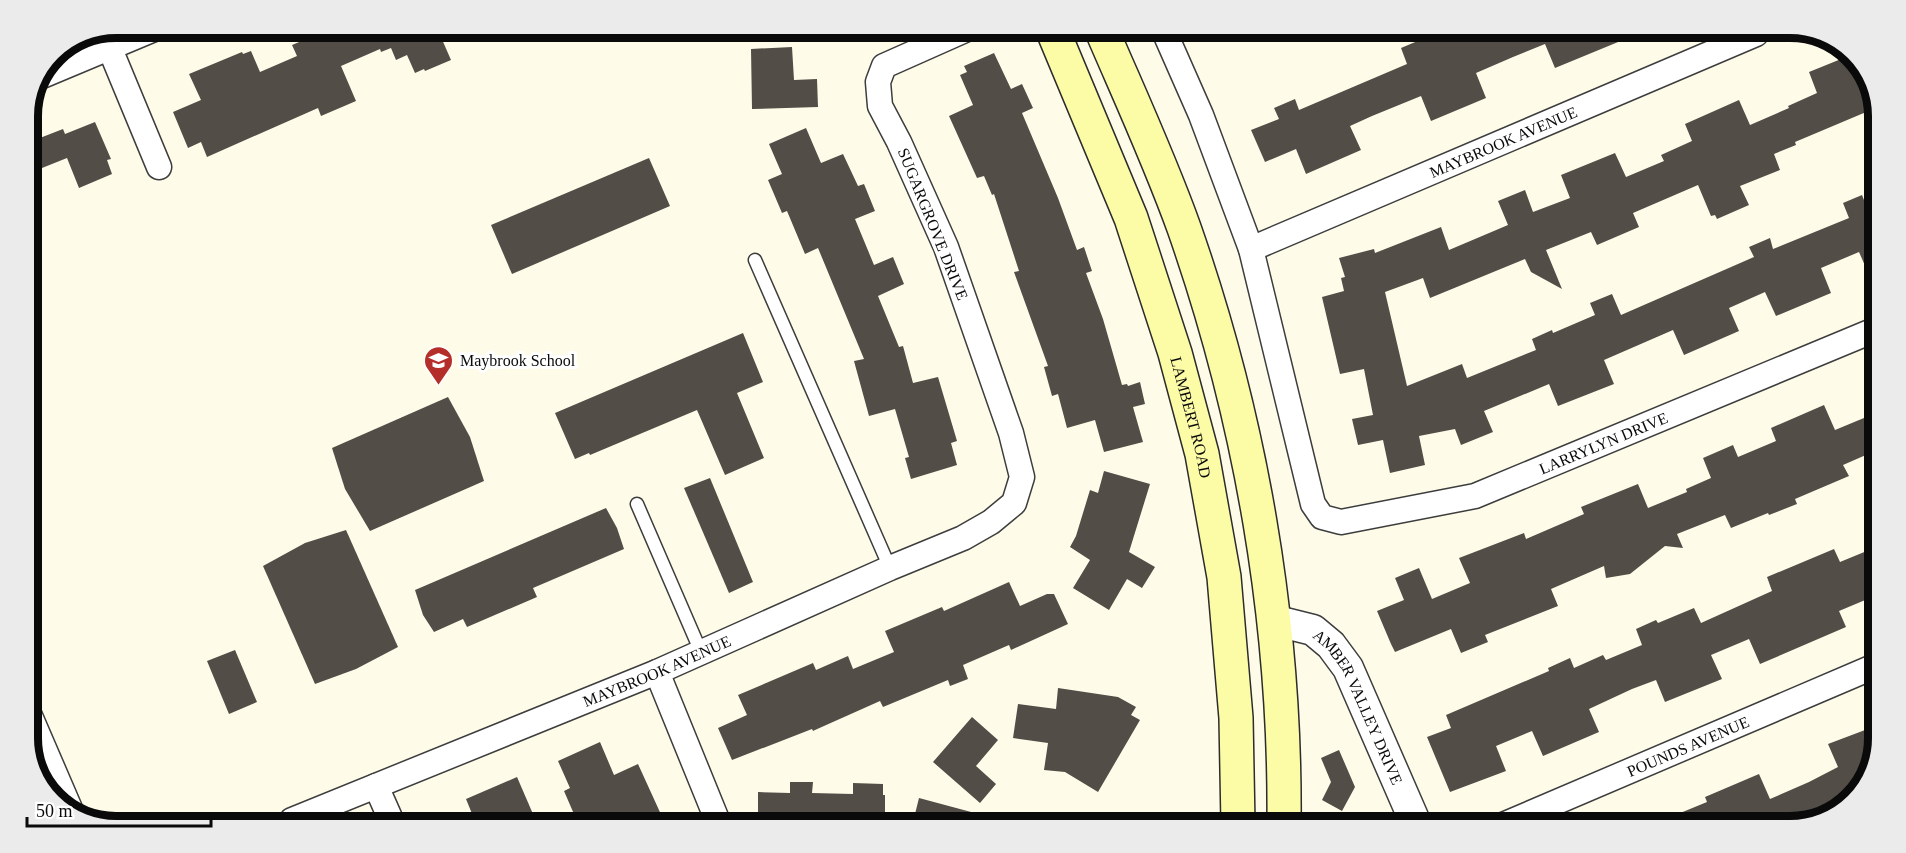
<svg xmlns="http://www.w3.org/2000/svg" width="1906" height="853" font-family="'Times New Roman',serif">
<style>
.building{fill:#524d47}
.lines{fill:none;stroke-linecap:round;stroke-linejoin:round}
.service-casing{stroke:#3d3d3d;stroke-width:15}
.minor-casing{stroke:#3d3d3d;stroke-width:27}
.tertiary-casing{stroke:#3d3d3d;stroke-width:33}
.secondary-casing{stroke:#2c2c2c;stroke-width:36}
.service{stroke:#fff;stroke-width:12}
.minor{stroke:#fff;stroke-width:24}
.tertiary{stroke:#fff;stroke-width:30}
.secondary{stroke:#fcfba6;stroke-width:33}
.labels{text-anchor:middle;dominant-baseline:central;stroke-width:6;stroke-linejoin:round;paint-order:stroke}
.street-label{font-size:16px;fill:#0a0a0a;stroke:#fff}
.poi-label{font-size:16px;fill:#0a0a0a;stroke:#fff;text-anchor:start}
.rim{fill:none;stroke:#0a0a0a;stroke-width:8}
</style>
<rect width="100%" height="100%" fill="#fefce9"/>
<g class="building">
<path d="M333,28H437L451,60L425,71L424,69L415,73L407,55L396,60L391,48L381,52L380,49L341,66L356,101L321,116L318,108L207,157L201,142L188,148L173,112L201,100L189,74L242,52L243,54L251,51L260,72L297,56L292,45Z"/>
<path d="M1439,32L1640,33L1555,68L1545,44L1513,57L1476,73L1486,98L1431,121L1421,96L1372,116L1350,126L1361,150L1306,174L1296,149L1265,162L1251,130L1279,119L1274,108L1295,99L1299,110L1407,64L1401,48Z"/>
<path d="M792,47L794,80L817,79L818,107L752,109L751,49Z"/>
<path d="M994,53L1011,89L1022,84L1033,108L1022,113L1058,198L1077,250L1084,247L1092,271L1086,273L1103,319L1122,385L1127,384L1128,386L1140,382L1145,404L1133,407L1143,442L1104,452L1095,420L1067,428L1058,394L1052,396L1044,367L1048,366L1014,272L1019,271L994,194L992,195L984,176L977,178L949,116L973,105L960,75L967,72L964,66Z"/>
<path d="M1851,55L1864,66L1878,107L1795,142L1796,145L1774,154L1780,170L1740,186L1749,205L1717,219L1715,215L1711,216L1698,185L1633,213L1639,227L1597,245L1591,232L1546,250L1562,289L1531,272L1525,259L1430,298L1423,278L1385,292L1407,386L1462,364L1467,378L1536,350L1532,339L1552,330L1553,333L1595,315L1590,303L1612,294L1621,315L1754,257L1749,247L1770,238L1773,249L1849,218L1843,203L1862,195L1868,210L1878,206L1877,293L1859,252L1821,268L1831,293L1776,316L1765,292L1729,308L1739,331L1684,355L1673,330L1604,360L1614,384L1558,406L1549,384L1484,411L1493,432L1461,445L1455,429L1419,436L1425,465L1390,473L1383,440L1358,445L1352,419L1373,415L1364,369L1340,374L1322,297L1344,291L1341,278L1345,277L1339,258L1374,249L1375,253L1441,227L1449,250L1508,225L1498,201L1525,190L1533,212L1570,198L1561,175L1615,153L1626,177L1664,161L1661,155L1692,141L1685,124L1739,100L1750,125L1789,108L1788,106L1817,93L1809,72Z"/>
<path d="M95,122L111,159L107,160L112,174L79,188L67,158L27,174V143L63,129L65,134Z"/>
<path d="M806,128L821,163L843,154L858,186L864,184L875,211L855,219L874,265L893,257L904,284L878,296L899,347L903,346L913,383L938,377L957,441L951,443L957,465L911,479L905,458L909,457L895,409L869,416L854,361L864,359L818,248L805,254L787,211L782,213L768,180L782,174L769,144Z"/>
<path d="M649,158L670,206L512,274L491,225Z"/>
<path d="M743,333L763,382L737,393L764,458L725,475L697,410L590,455L589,453L575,459L555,413Z"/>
<path d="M448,397L470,437L484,481L370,531L345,489L332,448Z"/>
<path d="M1824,405L1835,430L1876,413L1875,451L1843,465L1849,476L1795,499L1797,504L1769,515L1768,513L1731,528L1725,515L1677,534L1683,548L1665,546L1630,574L1606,578L1604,566L1551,589L1558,606L1485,635L1488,642L1461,653L1451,629L1395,652L1391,644L1377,611L1404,600L1395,578L1419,568L1432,599L1470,583L1459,558L1524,533L1526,539L1584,514L1581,507L1638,484L1648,508L1687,492L1686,489L1711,478L1703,458L1733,445L1738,457L1776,441L1771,428Z"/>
<path d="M1104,471L1150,484L1129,552L1155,567L1142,588L1127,579L1109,610L1073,588L1090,560L1070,547L1076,536L1090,490L1098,493Z"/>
<path d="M710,478L753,582L729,593L684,488Z"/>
<path d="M606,508L617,528L624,549L533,588L537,597L467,627L463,619L434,632L423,615L415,590Z"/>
<path d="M346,530L398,647L356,669L315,684L263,566L305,543Z"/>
<path d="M1874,548V587L1867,590L1870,598L1839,611L1846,627L1760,664L1749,639L1711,655L1722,679L1665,702L1656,680L1632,689L1589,709L1599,732L1543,756L1532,731L1496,746L1506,771L1450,792L1427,737L1451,728L1446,715L1549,671L1548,668L1570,658L1574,668L1603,655L1606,660L1642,645L1636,629L1656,620L1658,623L1694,608L1701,623L1772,591L1767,577L1834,549L1840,562Z"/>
<path d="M1009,582L1020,606L1047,594H1054L1068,624L1011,650L1009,645L963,665L968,679L950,686L948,680L883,707L880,701L815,730L813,731L812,729L732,760L718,728L747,715L738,695L813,663L816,670L848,656L853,669L894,652L885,631L942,607L944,611Z"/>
<path d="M235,650L257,702L229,714L207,661Z"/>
<path d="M1058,688L1118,697L1136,707L1131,715L1140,720L1098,792L1065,772L1044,770L1048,743L1013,738L1018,704L1056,709Z"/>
<path d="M972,717L998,740L976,766L996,784L980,803L933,762Z"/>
<path d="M1873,727L1872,761L1861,766L1866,779L1844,806L1791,826L1651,825L1707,802L1705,797L1759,774L1770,799L1809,782L1838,767L1828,744Z"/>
<path d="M600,742L614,775L638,764L664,821H577L564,791L570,788L558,761Z"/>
<path d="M1339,750L1355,787L1342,811L1322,800L1331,782L1321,758Z"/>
<path d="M517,777L536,821H475L466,799Z"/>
<path d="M790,782H813L812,793L853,794V783L883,784V795H885V822H758V792L790,793Z"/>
<path d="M919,798L986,816L985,823L913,822Z"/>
</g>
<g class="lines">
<defs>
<g id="service">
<path d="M755,260L890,568"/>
<path d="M637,504L701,652"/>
</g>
<g id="minor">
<path id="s1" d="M1164,31L1201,115L1251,249L1313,504L1322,517L1341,522L1475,496L1877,329"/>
<path d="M103,32L159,167"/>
<path d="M42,76L159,27"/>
<path id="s2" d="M1251,249L1756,34"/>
<path d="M657,672L718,822"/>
<path d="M27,709L71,811"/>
<path d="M376,786L391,820"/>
<path id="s3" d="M292,820L657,672L890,568L963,538L991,522L1014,503L1022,477L1011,433L946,247L899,142L880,106L878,82L884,66L965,30"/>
<path id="s4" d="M1503,825L1873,667"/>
</g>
<g id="tertiary">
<path id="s5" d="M1273,620L1313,630L1331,645L1348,668L1416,824"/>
</g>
<g id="secondary">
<path id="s6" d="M1053,31L1131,218L1175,353L1202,454L1224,577L1236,718L1238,824"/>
<path d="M1102,31C1130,96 1160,161 1184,228C1251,419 1286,622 1284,824"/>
</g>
</defs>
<use href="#service" class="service-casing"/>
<use href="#minor" class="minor-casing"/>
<use href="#tertiary" class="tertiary-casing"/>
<use href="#secondary" class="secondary-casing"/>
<use href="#service" class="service"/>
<use href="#minor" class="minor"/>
<use href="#tertiary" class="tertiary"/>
<use href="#secondary" class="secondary"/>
</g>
<defs>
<symbol id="school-pin" viewBox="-11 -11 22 30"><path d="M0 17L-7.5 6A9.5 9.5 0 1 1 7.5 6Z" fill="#b42f29" stroke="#fff"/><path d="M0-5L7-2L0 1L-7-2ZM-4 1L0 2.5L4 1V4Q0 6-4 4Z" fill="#fff"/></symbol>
</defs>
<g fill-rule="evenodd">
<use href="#school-pin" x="422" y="344" width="33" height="45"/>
</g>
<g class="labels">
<g class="street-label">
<text stroke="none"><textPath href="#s2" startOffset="274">MAYBROOK AVENUE</textPath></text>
<text transform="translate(933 224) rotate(68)">SUGARGROVE DRIVE</text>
<text stroke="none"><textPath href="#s6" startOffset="411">LAMBERT ROAD</textPath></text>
<text stroke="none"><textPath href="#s1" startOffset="808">LARRYLYN DRIVE</textPath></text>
<text stroke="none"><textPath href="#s3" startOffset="394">MAYBROOK AVENUE</textPath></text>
<text stroke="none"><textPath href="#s5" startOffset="132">AMBER VALLEY DRIVE</textPath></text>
<text stroke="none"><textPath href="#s4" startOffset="201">POUNDS AVENUE</textPath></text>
</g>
<g class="poi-label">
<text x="460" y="360">Maybrook School</text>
</g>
</g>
<path d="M0 0H1906V853H0ZM116 38H1790A78 78 0 0 1 1868 116V738A78 78 0 0 1 1790 816H116A78 78 0 0 1 38 738V116A78 78 0 0 1 116 38Z" fill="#ebebeb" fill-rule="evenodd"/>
<path class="rim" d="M116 38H1790A78 78 0 0 1 1868 116V738A78 78 0 0 1 1790 816H116A78 78 0 0 1 38 738V116A78 78 0 0 1 116 38Z"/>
<path d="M27 817v9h184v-9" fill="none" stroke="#0a0a0a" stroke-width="3"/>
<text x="36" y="817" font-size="18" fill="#0a0a0a" stroke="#ffffff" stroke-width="4.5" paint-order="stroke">50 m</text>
</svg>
